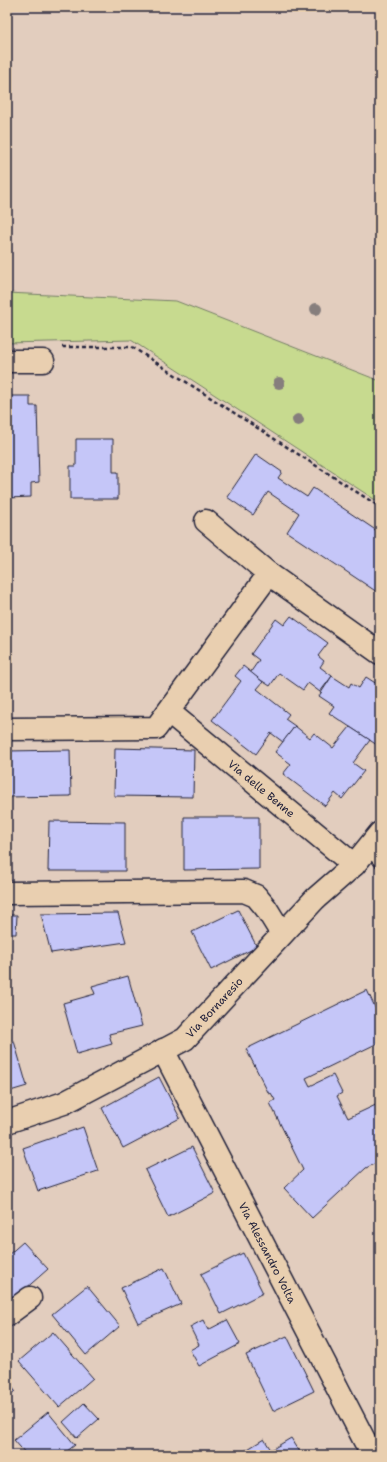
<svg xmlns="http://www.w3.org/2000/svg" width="387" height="1462" font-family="'Shantell Sans',sans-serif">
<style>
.green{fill:#c7da8f;stroke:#747e65}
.building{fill:#c5c6f8;stroke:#22223b}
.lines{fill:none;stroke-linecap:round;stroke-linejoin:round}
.lane-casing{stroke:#22223b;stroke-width:15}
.street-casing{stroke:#22223b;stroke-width:25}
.path{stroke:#22223b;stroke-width:2.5;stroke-dasharray:4 3;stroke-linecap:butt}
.lane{stroke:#e9cfb0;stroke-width:12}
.street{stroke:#e9cfb0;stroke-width:22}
.tree{fill:#867e7d}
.labels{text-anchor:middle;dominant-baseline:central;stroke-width:3.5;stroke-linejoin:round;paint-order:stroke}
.street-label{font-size:11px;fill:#22223b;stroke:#e9cfb0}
</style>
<rect width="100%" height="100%" fill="#e2cdbe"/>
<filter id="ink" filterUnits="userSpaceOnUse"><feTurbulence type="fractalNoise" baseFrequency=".025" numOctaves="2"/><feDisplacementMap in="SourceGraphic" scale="8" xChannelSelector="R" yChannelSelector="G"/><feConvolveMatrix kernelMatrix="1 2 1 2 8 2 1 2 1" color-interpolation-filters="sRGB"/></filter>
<g filter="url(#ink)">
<path class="green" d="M7,293L176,301L380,381V503L131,340L7,343Z"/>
<g class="building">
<path d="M7,396H30V406H37L39,482L31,483V497L7,498Z"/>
<path d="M76,439H113V472H118V499H70V466H76Z"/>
<path d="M256,454L282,472L278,478L307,497L313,488L380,533V594L287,532L299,513L268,492L253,515L227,497Z"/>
<path d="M291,616L328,643L318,656L324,661L320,667L332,676L320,692L308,683L303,690L279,673L270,686L250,673L259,660L251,654L276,619L284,625Z"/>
<path d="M243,666L263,682L257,689L289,714L285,719L295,726L283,742L271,733L256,754L212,720L241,681L235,676Z"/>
<path d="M332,676L349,687L351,683L359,688L366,677L380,686V747L329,713L334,706L319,696Z"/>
<path d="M295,726L310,738L314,733L333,748L350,727L370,740L353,763L364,771L342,799L335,793L325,806L283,774L291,764L275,752Z"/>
<path d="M115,748L194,750L193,797L114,796Z"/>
<path d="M70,750L71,796L7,797V751Z"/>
<path d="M184,817H259V869L184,870Z"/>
<path d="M49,821L125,822V871H48Z"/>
<path d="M238,910L257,947L211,970L192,932Z"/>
<path d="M118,913L126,942L51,953L41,914Z"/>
<path d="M7,915H17L16,934H7Z"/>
<path d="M128,976L142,1026L109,1034L112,1044L77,1054L63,1003L95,994L92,986Z"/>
<path d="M367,990L380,1018V1042L306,1078L310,1086L333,1075L342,1093L337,1096L348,1118L380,1103V1161L366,1168L312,1218L284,1188L303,1170L270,1103L275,1100L271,1093L269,1094L246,1049Z"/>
<path d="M14,1041L27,1086L7,1092V1043Z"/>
<path d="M159,1077L180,1118L123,1148L102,1108Z"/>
<path d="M83,1127L98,1171L38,1191L23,1148Z"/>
<path d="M192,1147L215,1193L168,1217L145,1170Z"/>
<path d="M23,1242L48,1269L7,1305V1256Z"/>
<path d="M243,1253L263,1293L221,1314L201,1274Z"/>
<path d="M164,1268L181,1304L138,1323L121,1288Z"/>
<path d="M87,1286L120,1326L86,1355L52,1314Z"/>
<path d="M203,1320L208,1330L227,1320L240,1344L199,1366L190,1350L199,1345L190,1327Z"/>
<path d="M53,1332L93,1378L59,1407L19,1361Z"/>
<path d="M287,1336L314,1391L273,1411L246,1355Z"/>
<path d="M7,1380L15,1391L7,1397Z"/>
<path d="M84,1403L99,1419L77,1438L63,1422Z"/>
<path d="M48,1412L75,1445L62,1455H27L14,1440Z"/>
<path d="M291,1438L302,1455H238L264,1439L271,1450Z"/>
</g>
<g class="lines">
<defs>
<path id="lane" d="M369,848L380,861"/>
<g id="street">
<path d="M7,361H43"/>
<path d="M206,521L269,574"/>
<path id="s1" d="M169,712L354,865"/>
<path d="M7,729L156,728L269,574L380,653"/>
<path d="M7,893L244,891L256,896L266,908L282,934"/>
<path id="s2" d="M163,1050L372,1455"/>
<path id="s3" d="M7,1122L64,1103L185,1039L315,899L354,865L380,833"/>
<path d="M7,1315L30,1298"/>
</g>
</defs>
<use href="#lane" class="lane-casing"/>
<use href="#street" class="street-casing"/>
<path class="path" d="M62,347H132L380,507"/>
<use href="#lane" class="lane"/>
<use href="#street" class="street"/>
</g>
<g class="tree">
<circle cx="316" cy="309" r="6"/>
<circle cx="279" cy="383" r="6"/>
<circle cx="298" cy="420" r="6"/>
</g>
</g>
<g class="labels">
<g class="street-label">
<text stroke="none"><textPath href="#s1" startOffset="120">Via delle Benne</textPath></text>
<text stroke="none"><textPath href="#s3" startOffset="240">Via Bornaresio</textPath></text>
<text stroke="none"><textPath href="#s2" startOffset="228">Via Alessandro Volta</textPath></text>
</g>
</g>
<rect width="387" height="1462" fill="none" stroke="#e9cfb0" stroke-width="24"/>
<rect x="12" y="12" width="363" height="1438" fill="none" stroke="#22223b" stroke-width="1.5" filter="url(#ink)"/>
</svg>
